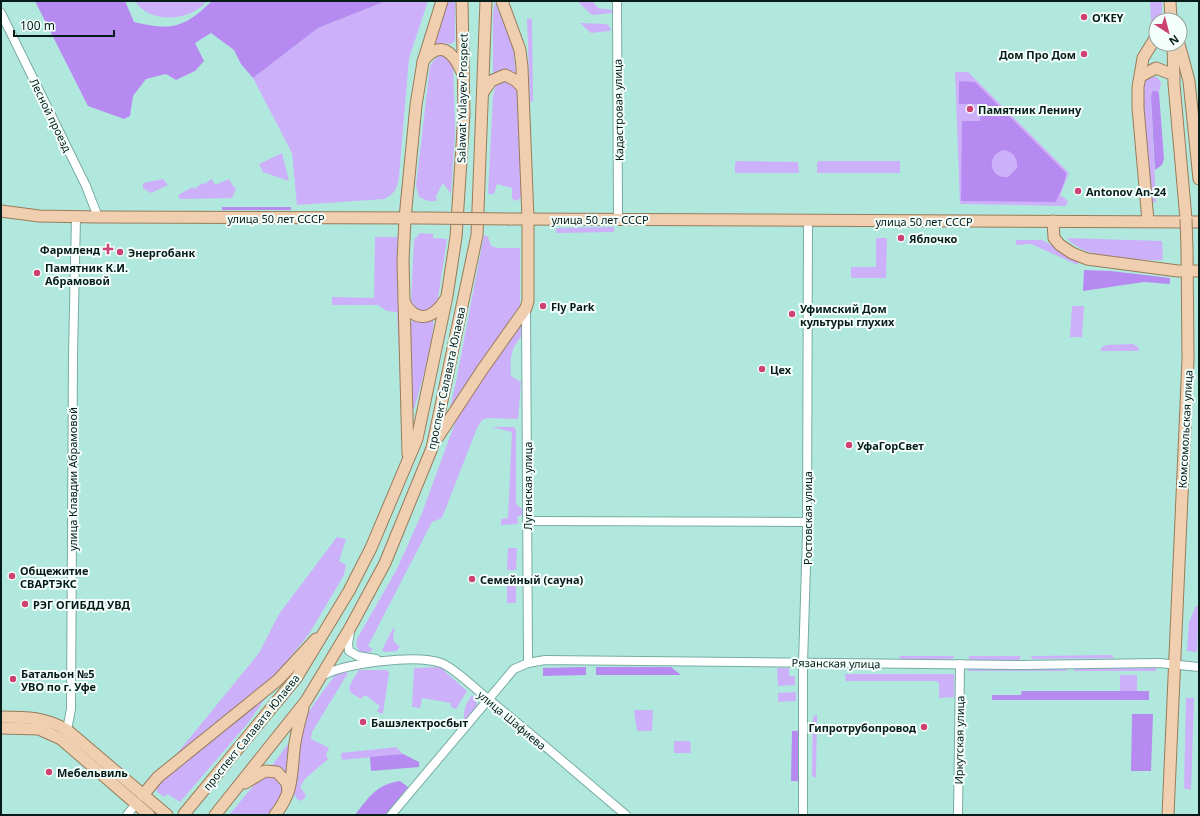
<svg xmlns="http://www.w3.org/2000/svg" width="1200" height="816" font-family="'Noto Sans',sans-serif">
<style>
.green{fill:#cdb0fa}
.forest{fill:#b78af2;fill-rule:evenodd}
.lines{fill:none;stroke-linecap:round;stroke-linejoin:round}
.minor-casing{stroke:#77aca3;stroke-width:10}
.major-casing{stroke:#987b59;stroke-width:13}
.minor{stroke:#fff;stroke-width:8}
.major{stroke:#f0ceb0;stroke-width:11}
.major-bridge-casing{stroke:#987b59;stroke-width:13;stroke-linecap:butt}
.major-bridge{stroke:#f0ceb0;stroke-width:11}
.poi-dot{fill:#cd4173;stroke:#f4fffc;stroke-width:1.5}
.labels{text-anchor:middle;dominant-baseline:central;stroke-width:4;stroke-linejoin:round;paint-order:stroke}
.poi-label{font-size:11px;font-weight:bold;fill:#061c19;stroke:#f4fffc;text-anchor:start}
.street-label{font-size:11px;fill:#061c19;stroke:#f4fffc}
</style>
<rect width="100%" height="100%" fill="#b1e8de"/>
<g class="green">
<path d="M135,1H207C191,21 150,25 135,1Z"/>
<path d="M386,1H428L409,58L399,177C397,188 395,194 384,199L297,205L292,153L253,78L318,28Z"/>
<path d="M448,1H455V41L451,44L441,43L437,46L434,43Z"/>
<path d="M577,1H592L598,8L612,10L613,13L592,15Z"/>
<path d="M1150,1H1162V11L1158,20H1156L1152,33Z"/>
<path d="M495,2L513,46L516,75H493V15Z"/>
<path d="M527,18L532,19L533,102L530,101Z"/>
<path d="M580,23L607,24L611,29L610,31L591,33Z"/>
<path d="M441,55H445L453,64L455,130L451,194L443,183L436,196L437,201H428L419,197L416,186L430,66L435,59Z"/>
<path d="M955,72H968L1069,173L1060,195L1068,201L1066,206L960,204Z"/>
<path d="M1149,77H1157L1161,83L1159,93L1156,91L1151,96L1156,202H1149L1143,97L1145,80Z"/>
<path d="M504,80L520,89L524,193L518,201L512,199V188L497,184L494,194H488L493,96L496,84Z"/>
<path d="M282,153L289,181L263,172L259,164Z"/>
<path d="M736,161L798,162L799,173H735V162Z"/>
<path d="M819,161H900V173H817V163Z"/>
<path d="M163,179L168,185L151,193L143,188V183Z"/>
<path d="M212,179L215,185L229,179L233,186L236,188L232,198L180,199L178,195L193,187L194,189L203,183L204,184Z"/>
<path d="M614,227V232L556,233V228Z"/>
<path d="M420,233L433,234V238L447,239L437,304L434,308L422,312L414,306L411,301L414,240Z"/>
<path d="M484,235L488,237L491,246L498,248H520V307L516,317L449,412L456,382Z"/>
<path d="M375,237H397L400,240L402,420L397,312L387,311L378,305H332V297L374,298Z"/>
<path d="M876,238H887L886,278H851V267H876Z"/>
<path d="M1067,238L1162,241L1163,260C1137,260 1085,260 1067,238Z"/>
<path d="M1016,240H1042L1078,260V265L1031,244L1016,245Z"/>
<path d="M1072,306H1084L1082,337H1070Z"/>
<path d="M413,319L431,320L434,322L429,356L414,409L413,408L410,326Z"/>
<path d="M524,320L523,335C510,347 510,360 511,376L521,382L518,419L488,418L482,420L477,428L442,518L432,522L368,646L373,649L369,653L360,652L356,645L357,639L397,569L422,513L459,412Z"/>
<path d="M1133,344L1138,347L1139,351H1100L1102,347L1107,345Z"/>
<path d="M491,427H514L516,430V504L523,510L522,515L517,517L518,524L501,525V519L508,518L512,432Z"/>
<path d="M337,537L346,539L339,561L346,565L344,575L309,634L276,675L175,756L259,653L279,614Z"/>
<path d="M508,548H517L516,570H507Z"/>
<rect x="507" y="581" width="9" height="22"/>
<path d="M1196,606H1199L1197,652L1187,651L1189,622Z"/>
<path d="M393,628L395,630C392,636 392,643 400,646L397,651L385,652L382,650Z"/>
<path d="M1113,655V658L1032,659L1031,656Z"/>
<path d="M899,656H954L953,659H901Z"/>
<path d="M968,656H1021L1019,660H970Z"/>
<path d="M440,667L467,691L456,709L451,707V703L422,698L420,708L412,707L414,668Z"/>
<path d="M777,668H789V676H795V685L778,686Z"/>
<path d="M1067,668V671H968L969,669Z"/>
<rect x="1074" y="668" width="82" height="3"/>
<path d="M359,670H387L389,673L383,713L381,714L377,711L380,706L365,695L361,699L351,693L349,688L353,679Z"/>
<path d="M345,671L348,673L312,732L311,739L329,748L326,755L328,759L305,779L300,787L306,795L304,799L299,801L293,794C300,771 294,745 304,722C310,707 323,692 333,678L337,673Z"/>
<path d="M845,674H954V697L939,698V683L936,681H846Z"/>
<rect x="1120" y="675" width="17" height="16"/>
<path d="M271,690L248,723L180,802L167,794L165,797L157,792V786L160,780Z"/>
<path d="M796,692V701L778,702V693Z"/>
<path d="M472,695L476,700L477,706L465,722C462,711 466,704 472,695Z"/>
<path d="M1186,698H1194L1191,790L1184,788Z"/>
<path d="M634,710H653L652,731H637Z"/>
<path d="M817,714L816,778L812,776L813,717Z"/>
<path d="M291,740L288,777L270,768Z"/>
<path d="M674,741H690L691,753H674Z"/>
<path d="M396,747L403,754L342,760L341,753Z"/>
<path d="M266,775L278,777L285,789L280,799L268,815H229L260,778Z"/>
</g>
<g class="forest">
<path d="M35,1H125L134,22C172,31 184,28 212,1H386L318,28L253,78L241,64L234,50L211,33L195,43L204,61L195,71L176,80L166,74L146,79L133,96L130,116L124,119L88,106Z"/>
<path d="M959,81L975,82L1066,173C1066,182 1059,193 1056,202L961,201L962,121H980L981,104H959ZM1003,150C1013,151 1018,158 1017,168L1008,177C990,179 985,156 1003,150Z"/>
<path d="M1153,91H1156L1159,93L1164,159L1162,165L1155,170L1151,96Z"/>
<rect x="222" y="207" width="69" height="3"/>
<path d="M1084,270L1111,271L1170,278V284L1144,282L1083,291Z"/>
<path d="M586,667V675L543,676V668Z"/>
<path d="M596,667H671L681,675H596Z"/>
<path d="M1022,691H1149V700H992V695H1021Z"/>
<path d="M1132,714H1153L1151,771H1131Z"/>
<path d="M792,731H800V781H791Z"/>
<path d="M403,754L419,762V767L371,771L370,757Z"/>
<path d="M400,781L408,787L385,815H355C368,798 377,784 400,781Z"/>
</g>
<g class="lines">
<defs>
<g id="minor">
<path d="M617,1L618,218"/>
<path d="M1,13L86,186L98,217"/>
<path d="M526,308L528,663"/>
<path d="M527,521L807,522"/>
<path d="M350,631L348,644L349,651L358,656L376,659"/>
<path d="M322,676C344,663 417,654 441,663C453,667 471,685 482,694C531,733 578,775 626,815"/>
<path d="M67,730L71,709L73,355L76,217"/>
<path d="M127,815L136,804"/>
<path d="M391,815L514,669L528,663L545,660L1022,665L1159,663L1199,667"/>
<path d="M803,815V663L807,534L808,221"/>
<path d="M958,815L960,664"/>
</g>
<g id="major">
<path d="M1170,1L1171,20"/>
<path d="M1173,44L1174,84L1186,219"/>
<path d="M1179,44L1189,81L1199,179"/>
<path d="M423,61C441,39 453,52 462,72"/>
<path d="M1141,76L1156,68L1174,75"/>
<path d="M484,91L491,81L505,75L515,80L522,87"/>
<path d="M1,211L39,216L98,217L424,218"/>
<path d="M510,219L1199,222"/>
<path d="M1053,221L1054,238L1060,245L1072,253L1087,259L1178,271H1199"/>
<path d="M1148,221L1138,108V87L1143,58L1156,37"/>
<path d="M404,302C416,324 433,319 445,300"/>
<path d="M438,437L482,370L526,308L528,301V218L522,67L520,50L502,1"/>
<path d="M408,454L403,261L405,218L416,105L423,62L442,1"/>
<path d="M1,717C28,717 44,717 67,730L167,815"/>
<path d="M1,728L39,729L61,739L149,815"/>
<path d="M245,783L265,771L277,772L287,783L288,791"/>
<path d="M143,795L158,777L278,680L316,639"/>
<path d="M184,814L297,677L349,591L371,548L417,439L447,296L456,237L464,114L462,1"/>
<path d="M215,815L306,701L350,628L385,563L432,448L477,235L486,1"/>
<path d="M275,815C293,792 291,778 294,751C295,737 299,723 303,709"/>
<path d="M1168,815L1188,359L1187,249"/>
</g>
</defs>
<use href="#minor" class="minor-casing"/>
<use href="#major" class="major-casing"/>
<use href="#minor" class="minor"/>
<use href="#major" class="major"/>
<defs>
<g id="major-bridge">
<path d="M424,218L510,219"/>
<path d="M1186,219L1187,249"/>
</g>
</defs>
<use href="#major-bridge" class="major-bridge-casing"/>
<use href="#major-bridge" class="major-bridge"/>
</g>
<g class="poi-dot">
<circle cx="1084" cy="17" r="4"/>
<circle cx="1084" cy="54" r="4"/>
<circle cx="970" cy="109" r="4"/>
<circle cx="1078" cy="191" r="4"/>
<circle cx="901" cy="238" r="4"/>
<path d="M106 243h4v4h4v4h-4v4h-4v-4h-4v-4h4z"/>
<circle cx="120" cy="252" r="4"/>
<circle cx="37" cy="273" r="4"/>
<circle cx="543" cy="306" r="4"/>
<circle cx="792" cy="314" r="4"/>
<circle cx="762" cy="369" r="4"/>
<circle cx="849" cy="445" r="4"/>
<circle cx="12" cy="576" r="4"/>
<circle cx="472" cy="579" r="4"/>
<circle cx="25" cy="604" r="4"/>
<circle cx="13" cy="679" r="4"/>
<circle cx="363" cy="722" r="4"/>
<circle cx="924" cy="727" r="4"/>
<circle cx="49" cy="772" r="4"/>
</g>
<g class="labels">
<g class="poi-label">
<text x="1092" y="17">O’KEY</text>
<text x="1076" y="54" text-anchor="end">Дом Про Дом</text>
<text x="978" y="109">Памятник Ленину</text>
<text x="1086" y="191">Antonov An-24</text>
<text x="909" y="238">Яблочко</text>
<text x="100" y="249" text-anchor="end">Фармленд</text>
<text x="128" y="252">Энергобанк</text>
<text x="45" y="267">Памятник К.И.<tspan x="45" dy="13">Абрамовой</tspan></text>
<text x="551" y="306">Fly Park</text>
<text x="800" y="308">Уфимский Дом<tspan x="800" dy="13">культуры глухих</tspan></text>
<text x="770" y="369">Цех</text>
<text x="857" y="445">УфаГорСвет</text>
<text x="20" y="570">Общежитие<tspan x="20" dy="13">СВАРТЭКС</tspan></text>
<text x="480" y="579">Семейный (сауна)</text>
<text x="33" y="604">РЭГ ОГИБДД УВД</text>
<text x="21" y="673">Батальон №5<tspan x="21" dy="13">УВО по г. Уфе</tspan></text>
<text x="371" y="722">Башэлектросбыт</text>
<text x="916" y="727" text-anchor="end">Гипротрубопровод</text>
<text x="57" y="772">Мебельвиль</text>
</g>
<g class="street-label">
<text transform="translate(462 98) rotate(-89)">Salawat Yulayev Prospect</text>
<text transform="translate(618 110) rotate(-91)">Кадастровая улица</text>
<text transform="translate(51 115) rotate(64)">Лесной проезд</text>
<text x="276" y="218">улица 50 лет СССР</text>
<text x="600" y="219">улица 50 лет СССР</text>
<text x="924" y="221">улица 50 лет СССР</text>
<text transform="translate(446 378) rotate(-78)">проспект Салавата Юлаева</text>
<text transform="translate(1185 429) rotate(-87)">Комсомольская улица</text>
<text transform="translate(72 479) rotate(-90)">улица Клавдии Абрамовой</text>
<text transform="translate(527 486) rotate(-90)">Луганская улица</text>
<text transform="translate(807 518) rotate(-90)">Ростовская улица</text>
<text transform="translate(836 663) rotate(1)">Рязанская улица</text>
<text transform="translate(512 720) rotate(40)">улица Шафиева</text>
<text transform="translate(251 732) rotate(-51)">проспект Салавата Юлаева</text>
<text transform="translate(959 740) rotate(-89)">Иркутская улица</text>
</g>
</g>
<rect width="1200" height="816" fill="none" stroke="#061c19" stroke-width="4"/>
<g transform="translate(1168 32) rotate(144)"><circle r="19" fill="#f4fffc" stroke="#95a4a1"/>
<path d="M0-3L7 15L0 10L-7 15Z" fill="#cd4173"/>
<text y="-6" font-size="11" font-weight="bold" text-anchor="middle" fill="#061c19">N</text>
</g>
<path d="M14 30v6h100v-6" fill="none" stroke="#061c19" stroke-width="2"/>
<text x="20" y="30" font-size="12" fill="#061c19" stroke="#f4fffc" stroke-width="3" paint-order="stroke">100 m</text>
</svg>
